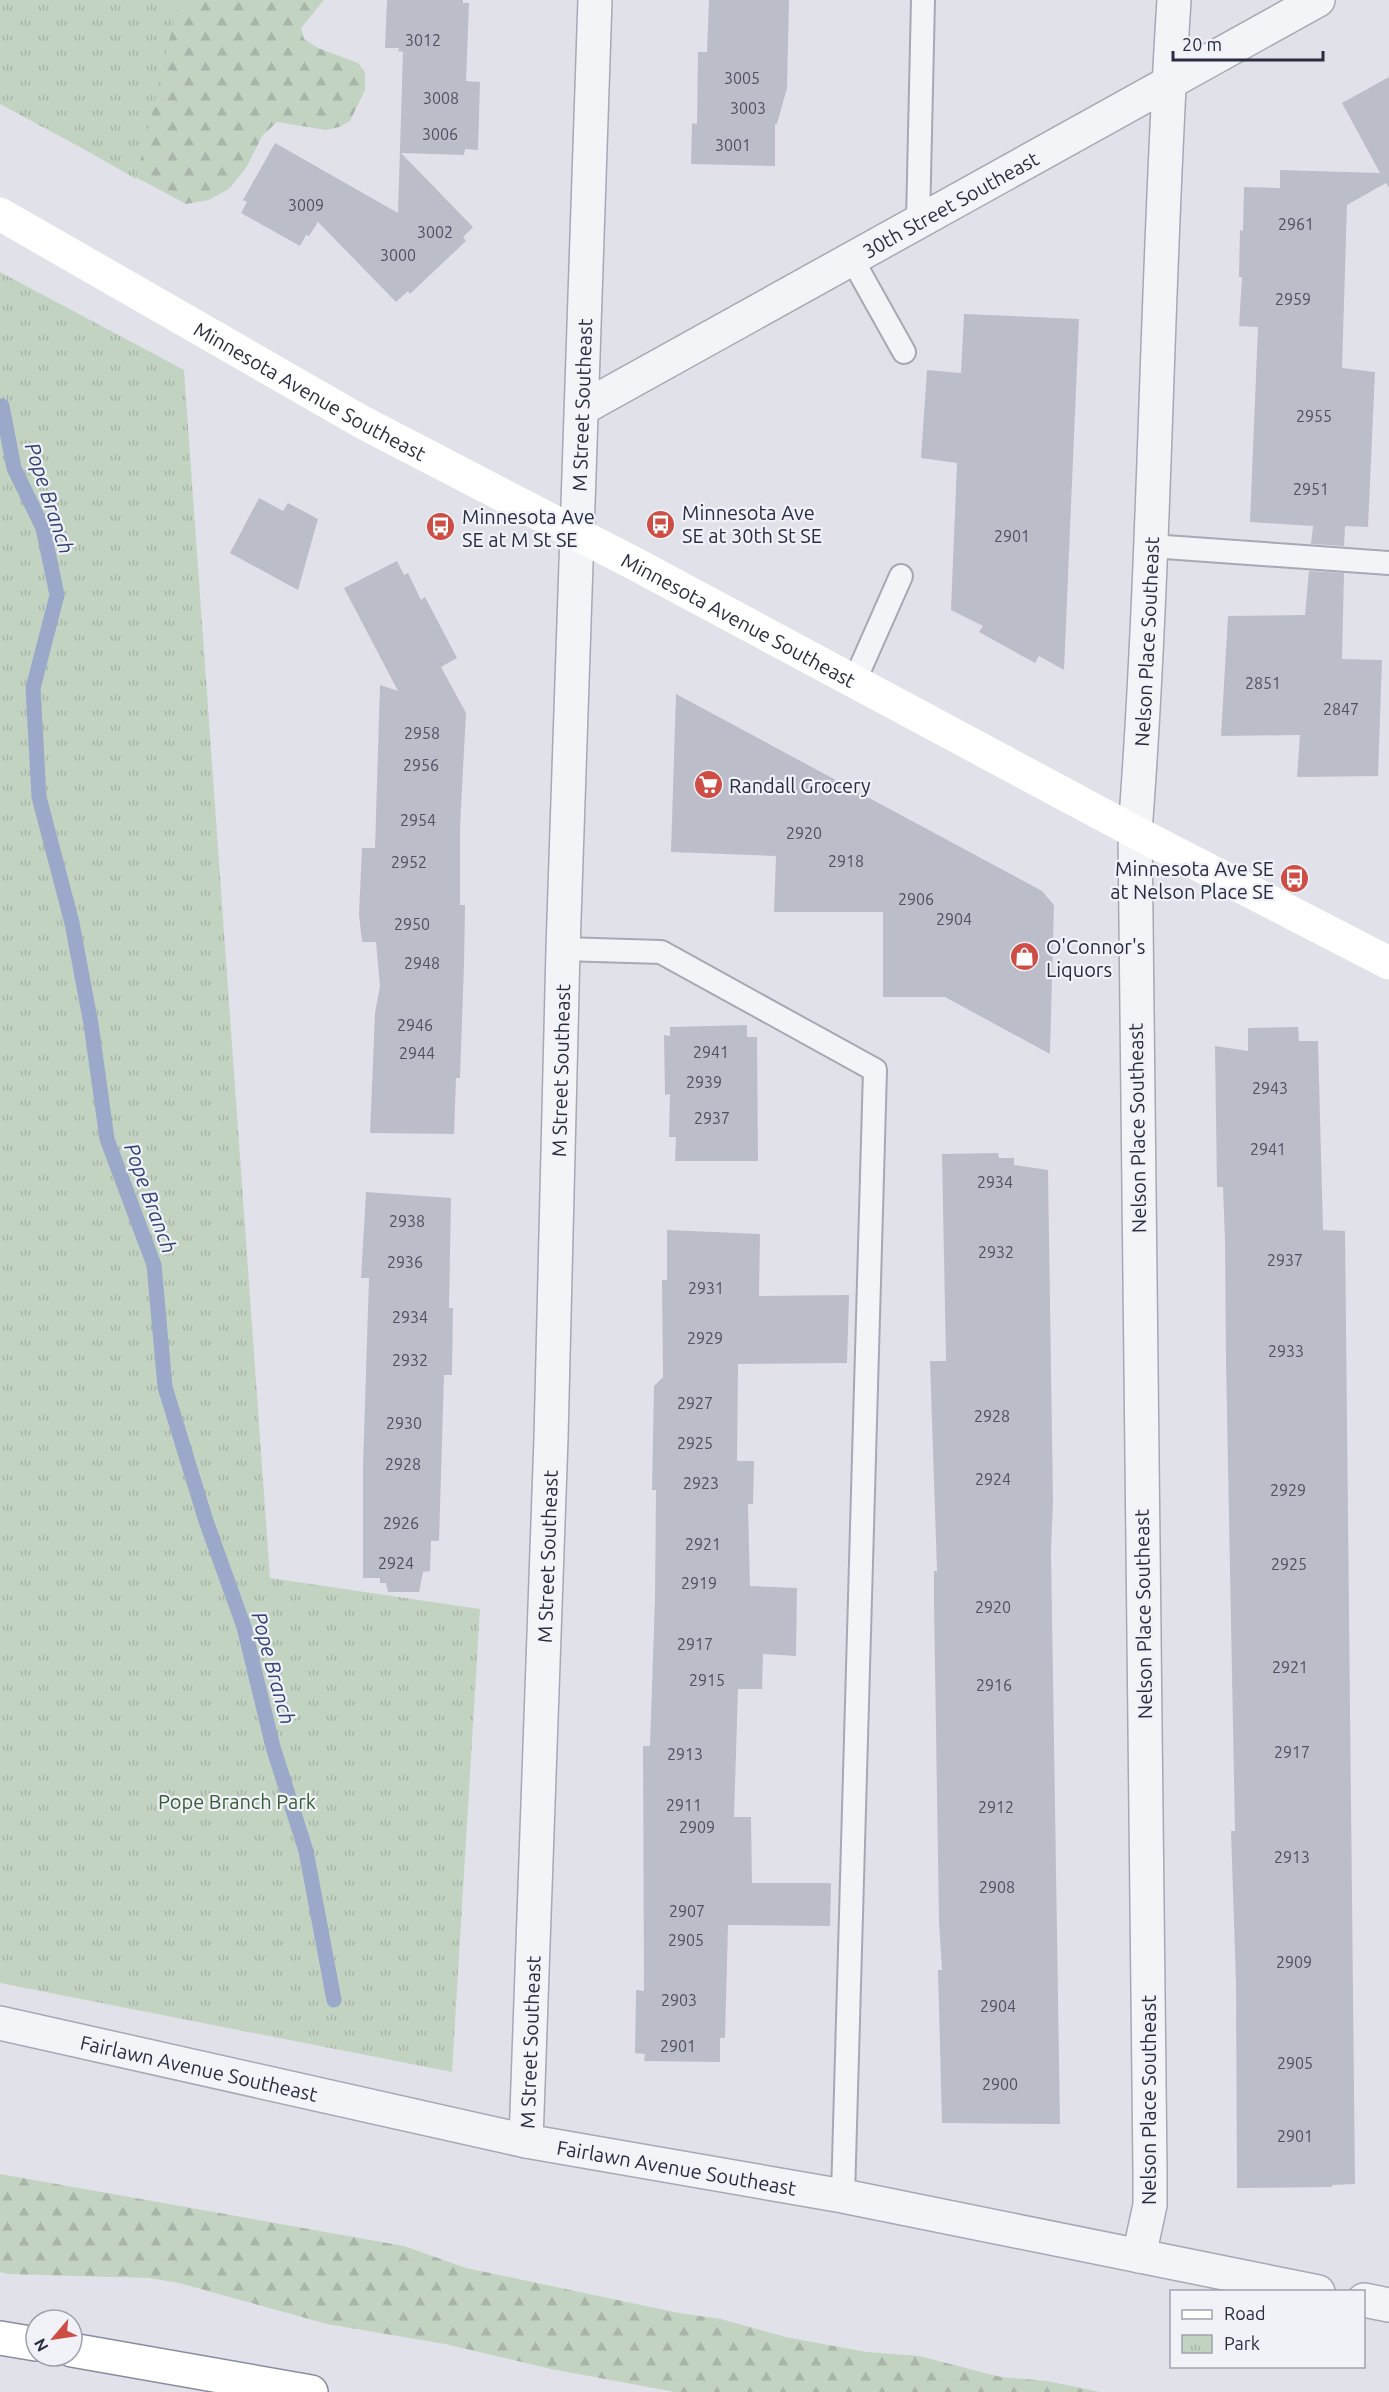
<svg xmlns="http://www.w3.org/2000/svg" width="1389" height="2392" font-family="Ubuntu,sans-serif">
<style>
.forest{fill:url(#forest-firs)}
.park{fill:url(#park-tufts)}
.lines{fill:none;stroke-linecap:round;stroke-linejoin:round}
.stream{stroke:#9ca8c9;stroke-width:15}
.building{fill:#bbbdc9}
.lane-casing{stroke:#a6a8b3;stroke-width:26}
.street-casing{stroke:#a6a8b3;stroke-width:36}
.highway-casing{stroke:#888ca0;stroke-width:36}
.lane{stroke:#f3f4f8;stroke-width:22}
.street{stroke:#f3f4f8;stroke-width:33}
.secondary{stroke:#fff;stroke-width:33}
.highway{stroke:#fff;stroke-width:33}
.labels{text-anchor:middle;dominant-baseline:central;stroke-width:4.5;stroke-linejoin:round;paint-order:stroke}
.number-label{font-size:16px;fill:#4e5163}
.street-label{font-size:20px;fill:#292d41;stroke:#f0f2f7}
.poi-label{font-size:20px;fill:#292d41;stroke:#f0f2f7;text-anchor:start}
.park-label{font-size:20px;fill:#365d37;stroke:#f0f2f7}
.water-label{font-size:21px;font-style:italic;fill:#334375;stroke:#f0f2f7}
</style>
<defs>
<pattern id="forest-firs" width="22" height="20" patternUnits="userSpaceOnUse" patternTransform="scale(1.5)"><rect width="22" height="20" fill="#c3d3c2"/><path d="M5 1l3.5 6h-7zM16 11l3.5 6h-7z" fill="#a8b5a8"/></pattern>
<pattern id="park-tufts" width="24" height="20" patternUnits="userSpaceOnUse" patternTransform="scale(1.5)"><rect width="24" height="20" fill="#c3d3c2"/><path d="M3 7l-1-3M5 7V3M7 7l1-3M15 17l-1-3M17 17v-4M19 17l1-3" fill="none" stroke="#a8b5a8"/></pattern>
</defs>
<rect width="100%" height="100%" fill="#e1e2e9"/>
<g class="forest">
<path d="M0,0H324L301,28L304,39L318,48L358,63L365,72V90L350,121L339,127L326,130L277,122L262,136L246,168L230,188L209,200L186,204L0,104Z"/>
<path d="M0,2174L404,2246L466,2268L679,2313L721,2319L785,2337L867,2352L919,2356L1001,2377L1047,2381L1100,2392H675L551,2369L445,2344L327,2324L179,2283L149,2278L8,2274L0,2272Z"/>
</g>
<g class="park">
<path d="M0,0H179L136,179L0,101Z"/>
<path d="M0,272L184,370L270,1578L480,1609L452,2072L0,1983Z"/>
</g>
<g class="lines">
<path class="stream" d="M2,406L14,468L43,528L57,595L33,688L39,797L72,923L91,1024L107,1139L154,1265L165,1387L206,1521L244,1627L273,1747L306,1851L334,2000"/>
</g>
<g class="building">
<path d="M387,0H463V3H469L466,81L480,82L478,150L465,149L464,155L401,153L473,227L463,237L466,241L410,294L408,291L396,302L318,222L309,236L306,235L300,246L241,213L247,202L243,200L275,143L398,213L403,52L398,51L399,48H385Z"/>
<path d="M709,0H789L787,88L777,124H775V166L691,164L692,123L697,124L698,52H707Z"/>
<path d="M1389,77V188L1386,183L1347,205L1342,368L1375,372L1368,527L1345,526L1344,546L1311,544L1313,526L1250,522L1258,327L1239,326L1242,277H1239L1240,230L1243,231L1244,187L1280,188V170L1380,173L1342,103Z"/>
<path d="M964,314L1079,319L1064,670L1039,656L1035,663L979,632L983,626L951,610L957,463L921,458L927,370L961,373Z"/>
<path d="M259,498L283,511L288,503L318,519L298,590L230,553Z"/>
<path d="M397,561L404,575L408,573L421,600L425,597L457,658L441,667L466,713L460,827V905H465L464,965L460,1078H456L454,1134L370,1133L375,1013L380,986L376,942H362L359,914L362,848H375L380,685L398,691L344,588Z"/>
<path d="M1309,571L1344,573L1342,659L1382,660L1378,776L1297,777L1300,735L1221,736L1228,616L1305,615Z"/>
<path d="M676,694L1042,891L1054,905L1050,1054L945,997H883V912H774L776,856L671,852Z"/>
<path d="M747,1025V1037H757L758,1161H675L676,1137H669L670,1094L665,1095L664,1035L670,1036V1027Z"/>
<path d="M1298,1027L1299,1041H1318L1323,1230L1345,1231L1355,2184L1332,2185V2187L1237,2188L1236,1984L1231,1831H1235L1226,1361L1225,1241L1223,1187H1217L1215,1046L1248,1051V1028Z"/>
<path d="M998,1153L999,1158H1014V1165L1048,1170L1053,1500L1051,1551L1060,2124L942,2123L938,1970H942L939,1921L934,1603V1571H937L930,1361H946L942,1154Z"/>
<path d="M366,1192L451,1198L449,1308H453L452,1375H444L439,1541H431L430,1571L423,1572L419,1592H388L386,1583H380V1578H363V1466L369,1278H361Z"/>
<path d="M667,1230L760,1234L759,1296L849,1295L847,1363L738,1364L737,1461H754L753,1504H748L750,1586L797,1588L796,1656L763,1654L762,1689H738L734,1817H751L752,1883H831L830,1926L728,1925L725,2038H720V2062L644,2061L645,2054L635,2053L636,1990L644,1991L643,1746H650L655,1598L656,1490H652L654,1386L663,1377L662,1280H667Z"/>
</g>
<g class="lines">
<defs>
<g id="lane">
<path d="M918,221L923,0"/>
<path d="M852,259L904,352"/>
<path d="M1151,546L1389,563"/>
<path d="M855,680L901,576"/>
<path d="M563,949L661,952L875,1070L843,2196"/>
</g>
<g id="street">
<path id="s1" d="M583,408L1318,0"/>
<path id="s2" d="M0,2023L526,2141L843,2196L1318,2292"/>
<path id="s3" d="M526,2141L551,1438L563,949L595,0"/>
<path id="s4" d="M1139,2256L1150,2205V2171L1135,832C1156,555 1156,277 1174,0"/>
<path d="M1364,2300L1389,2305"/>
</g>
<g id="highway">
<path d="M0,2338L36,2344"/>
<path d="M72,2350L311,2392"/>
</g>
</defs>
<use href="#lane" class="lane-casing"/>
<use href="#street" class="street-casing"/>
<use href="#highway" class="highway-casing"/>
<use href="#lane" class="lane"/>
<use href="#street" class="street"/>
<path class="secondary" id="s5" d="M0,214L362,422L639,566L1135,832L1389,963"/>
<use href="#highway" class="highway"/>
</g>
<defs>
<symbol id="bus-disc" viewBox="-11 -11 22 22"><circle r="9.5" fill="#ce4e46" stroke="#f0f2f7"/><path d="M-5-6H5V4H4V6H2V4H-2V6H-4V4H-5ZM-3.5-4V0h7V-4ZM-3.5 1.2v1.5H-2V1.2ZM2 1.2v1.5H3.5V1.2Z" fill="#fff"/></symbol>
<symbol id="supermarket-disc" viewBox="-11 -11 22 22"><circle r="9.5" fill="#ce4e46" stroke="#f0f2f7"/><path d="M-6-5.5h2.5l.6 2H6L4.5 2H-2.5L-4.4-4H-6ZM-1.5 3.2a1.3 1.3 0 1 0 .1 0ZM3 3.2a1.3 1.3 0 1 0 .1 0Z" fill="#fff"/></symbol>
<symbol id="shop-disc" viewBox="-11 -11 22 22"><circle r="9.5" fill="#ce4e46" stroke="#f0f2f7"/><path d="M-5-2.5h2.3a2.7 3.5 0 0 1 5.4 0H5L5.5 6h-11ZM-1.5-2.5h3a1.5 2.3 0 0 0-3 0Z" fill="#fff"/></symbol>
</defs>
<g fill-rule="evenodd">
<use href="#bus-disc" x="644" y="508" width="33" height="33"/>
<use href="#bus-disc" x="424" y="510" width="33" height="33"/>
<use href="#supermarket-disc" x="692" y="768" width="33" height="33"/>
<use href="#bus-disc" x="1278" y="862" width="33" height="33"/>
<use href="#shop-disc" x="1008" y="940" width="33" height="33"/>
</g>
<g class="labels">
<g class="number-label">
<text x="423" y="40">3012</text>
<text x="742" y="78">3005</text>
<text x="441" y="98">3008</text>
<text x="748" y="108">3003</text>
<text x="440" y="134">3006</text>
<text x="733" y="145">3001</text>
<text x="306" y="205">3009</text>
<text x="1296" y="224">2961</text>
<text x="435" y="232">3002</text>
<text x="398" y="255">3000</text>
<text x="1293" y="299">2959</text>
<text x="1314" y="416">2955</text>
<text x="1311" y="489">2951</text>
<text x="1012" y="536">2901</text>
<text x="1263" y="683">2851</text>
<text x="1341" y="709">2847</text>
<text x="422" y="733">2958</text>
<text x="421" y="765">2956</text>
<text x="418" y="820">2954</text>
<text x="804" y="833">2920</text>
<text x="846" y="861">2918</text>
<text x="409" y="862">2952</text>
<text x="916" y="899">2906</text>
<text x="954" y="919">2904</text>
<text x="412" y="924">2950</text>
<text x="422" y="963">2948</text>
<text x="415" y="1025">2946</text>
<text x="711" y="1052">2941</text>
<text x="417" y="1053">2944</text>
<text x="704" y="1082">2939</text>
<text x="1270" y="1088">2943</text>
<text x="712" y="1118">2937</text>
<text x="1268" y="1149">2941</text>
<text x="995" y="1182">2934</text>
<text x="407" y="1221">2938</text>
<text x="996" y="1252">2932</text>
<text x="1285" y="1260">2937</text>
<text x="405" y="1262">2936</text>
<text x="706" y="1288">2931</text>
<text x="410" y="1317">2934</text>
<text x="705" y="1338">2929</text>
<text x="1286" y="1351">2933</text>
<text x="410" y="1360">2932</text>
<text x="695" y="1403">2927</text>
<text x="992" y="1416">2928</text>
<text x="404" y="1423">2930</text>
<text x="695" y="1443">2925</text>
<text x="403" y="1464">2928</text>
<text x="993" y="1479">2924</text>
<text x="701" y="1483">2923</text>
<text x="1288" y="1490">2929</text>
<text x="401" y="1523">2926</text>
<text x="703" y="1544">2921</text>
<text x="396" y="1563">2924</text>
<text x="1289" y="1564">2925</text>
<text x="699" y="1583">2919</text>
<text x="993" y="1607">2920</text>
<text x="695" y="1644">2917</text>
<text x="1290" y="1667">2921</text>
<text x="707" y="1680">2915</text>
<text x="994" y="1685">2916</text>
<text x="1292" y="1752">2917</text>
<text x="685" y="1754">2913</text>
<text x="684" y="1805">2911</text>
<text x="996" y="1807">2912</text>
<text x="697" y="1827">2909</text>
<text x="1292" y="1857">2913</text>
<text x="997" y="1887">2908</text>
<text x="687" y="1911">2907</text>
<text x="686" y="1940">2905</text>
<text x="1294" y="1962">2909</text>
<text x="679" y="2000">2903</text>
<text x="998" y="2006">2904</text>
<text x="678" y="2046">2901</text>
<text x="1295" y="2063">2905</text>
<text x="1000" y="2084">2900</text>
<text x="1295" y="2136">2901</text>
</g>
<g class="street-label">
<text stroke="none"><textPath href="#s1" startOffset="420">30th Street Southeast</textPath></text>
<text stroke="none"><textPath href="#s5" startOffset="357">Minnesota Avenue Southeast</textPath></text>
<text stroke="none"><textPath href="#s3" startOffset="1737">M Street Southeast</textPath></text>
<text stroke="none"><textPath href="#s5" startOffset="843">Minnesota Avenue Southeast</textPath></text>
<text stroke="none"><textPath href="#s4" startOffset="1616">Nelson Place Southeast</textPath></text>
<text stroke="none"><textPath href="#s3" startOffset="1071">M Street Southeast</textPath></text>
<text transform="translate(1137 1128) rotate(-91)">Nelson Place Southeast</text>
<text stroke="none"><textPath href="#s3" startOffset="585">M Street Southeast</textPath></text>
<text transform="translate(1143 1614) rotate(-91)">Nelson Place Southeast</text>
<text stroke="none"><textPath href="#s3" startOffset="99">M Street Southeast</textPath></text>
<text stroke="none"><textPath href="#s2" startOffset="204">Fairlawn Avenue Southeast</textPath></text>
<text transform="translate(1148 2100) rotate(-90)">Nelson Place Southeast</text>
<text stroke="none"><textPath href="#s2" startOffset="692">Fairlawn Avenue Southeast</textPath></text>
</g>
<g class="poi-label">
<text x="682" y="512">Minnesota Ave<tspan x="682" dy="23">SE at 30th St SE</tspan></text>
<text x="462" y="516">Minnesota Ave<tspan x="462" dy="23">SE at M St SE</tspan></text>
<text x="729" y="785">Randall Grocery</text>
<text x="1274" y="868" text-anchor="end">Minnesota Ave SE<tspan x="1274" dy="23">at Nelson Place SE</tspan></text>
<text x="1046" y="946">O'Connor's<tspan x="1046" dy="23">Liquors</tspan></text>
</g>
<g class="park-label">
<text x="237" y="1801">Pope Branch Park</text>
</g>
<g class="water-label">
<text transform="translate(50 498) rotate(72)">Pope Branch</text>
<text transform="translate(151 1198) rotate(70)">Pope Branch</text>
<text transform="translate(274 1668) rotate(75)">Pope Branch</text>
</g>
</g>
<rect x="1170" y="2290" width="195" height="78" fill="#f0f2f7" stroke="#a0a3ae" stroke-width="1.5"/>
<rect x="1182" y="2310" width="30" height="9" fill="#ffffff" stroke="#a0a3ae" stroke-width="1.5"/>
<text x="1224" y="2320" font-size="18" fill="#292d41">Road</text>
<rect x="1182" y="2335" width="30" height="18" fill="url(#park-tufts)" stroke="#a0a3ae" stroke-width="1.5"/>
<text x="1224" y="2350" font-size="18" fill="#292d41">Park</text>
<g transform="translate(54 2338) rotate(241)"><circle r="28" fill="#f0f2f7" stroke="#a0a3ae" stroke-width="1.5"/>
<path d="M0-4.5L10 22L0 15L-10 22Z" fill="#ce4e46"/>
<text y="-9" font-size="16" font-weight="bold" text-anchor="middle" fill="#292d41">N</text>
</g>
<path d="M1173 51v9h150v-9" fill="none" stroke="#292d41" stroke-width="3"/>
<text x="1182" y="51" font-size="18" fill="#292d41" stroke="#f0f2f7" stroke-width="4.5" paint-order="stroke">20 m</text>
</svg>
